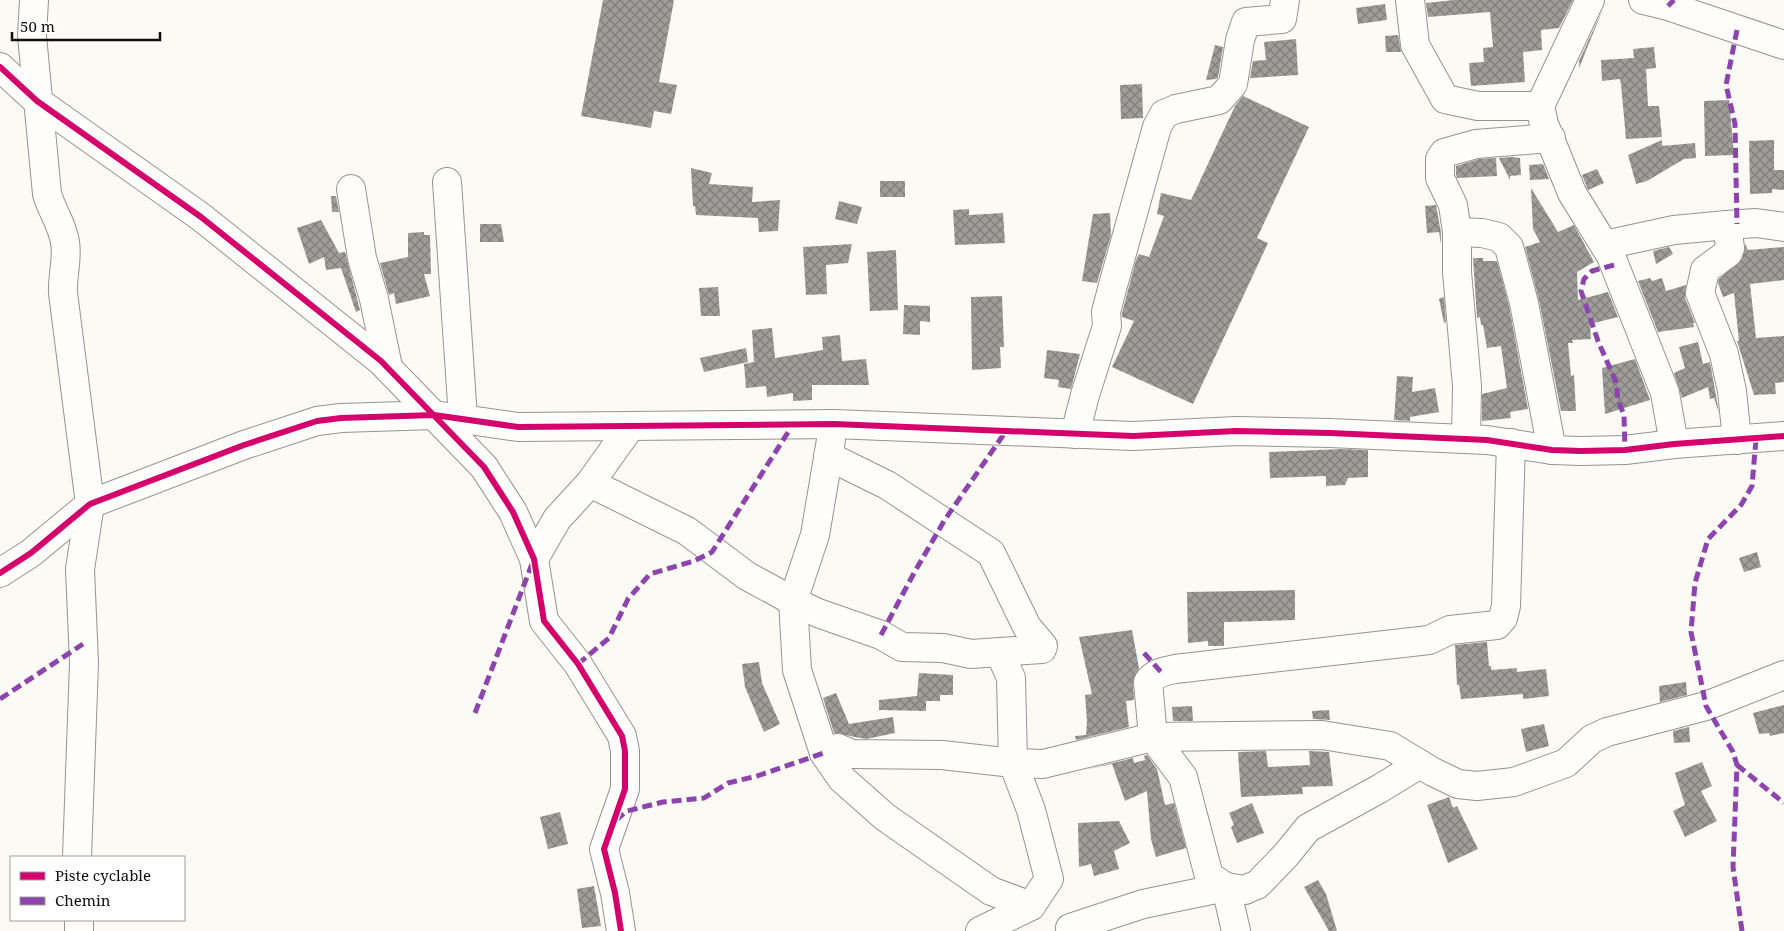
<svg xmlns="http://www.w3.org/2000/svg" width="1784" height="931" font-family="'Noto Serif',serif">
<style>
.building{fill:url(#building-cross-hatch)}
.lines{fill:none;stroke-linecap:round;stroke-linejoin:round}
.minor-casing{stroke:#959492;stroke-width:30}
.minor{stroke:#fffefd;stroke-width:28}
.quiet{stroke:#8e44ad;stroke-width:5;stroke-dasharray:10 5;stroke-linecap:butt}
.cycleway-casing{stroke:#fff;stroke-width:9}
.cycleway{stroke:#d6006c;stroke-width:6}
</style>
<defs>
<pattern id="building-cross-hatch" width="8" height="8" patternUnits="userSpaceOnUse" patternTransform="scale(1.25)"><rect width="8" height="8" fill="#9f9d99"/><path d="M0 0l8 8M0 8l8-8" fill="none" stroke="#807e7b"/></pattern>
</defs>
<rect width="100%" height="100%" fill="#fcfaf4"/>
<g class="building">
<path d="M603,0H674L659,82L677,85L671,114L654,111L651,128L581,116Z"/>
<path d="M1454,0H1573L1559,28L1541,30L1542,50L1523,52L1525,82L1471,86L1469,63L1484,62L1483,48L1493,47L1490,12L1428,17L1426,3Z"/>
<path d="M1385,4L1387,20L1358,24L1356,8Z"/>
<path d="M1603,9L1579,68V61Z"/>
<path d="M1398,35L1401,52H1386L1385,36Z"/>
<path d="M1296,39L1298,75L1250,78L1253,61L1266,60L1264,42Z"/>
<path d="M1215,45L1223,47L1218,77L1216,79L1206,80Z"/>
<path d="M1654,47L1656,68L1646,69L1648,106H1659L1662,137L1626,139L1621,84L1620,79L1602,81L1601,60L1634,58L1633,49Z"/>
<path d="M1142,84L1143,118L1121,119L1120,85Z"/>
<path d="M1243,96L1309,127L1257,238L1268,243L1193,404L1112,367L1134,321L1122,317V313L1136,260L1139,254L1149,257L1164,216L1157,214L1161,193L1191,200L1235,106Z"/>
<path d="M1729,100L1734,155L1705,156L1704,101Z"/>
<path d="M1662,140V146L1695,143L1696,158L1684,159L1647,181L1636,184L1628,155Z"/>
<path d="M1774,140V170H1784V190L1772,189V193L1750,194L1749,141Z"/>
<path d="M1512,157L1520,158L1521,175L1510,176V180L1499,158Z"/>
<path d="M1496,158L1497,176L1457,178L1456,174V166L1479,159Z"/>
<path d="M1543,164L1549,179L1530,180L1529,165Z"/>
<path d="M691,168L712,173L709,184L753,187L752,202L780,200L778,231L759,232L758,218L696,215L695,206H693Z"/>
<path d="M1597,169L1604,183L1588,190L1582,175Z"/>
<rect x="880" y="181" width="25" height="16"/>
<path d="M1531,188L1558,232L1574,225L1594,262L1577,272L1578,300L1608,292L1618,317L1590,324L1591,339L1572,340L1573,343H1568L1571,376L1574,375L1576,411H1561L1539,300L1525,247L1540,242L1533,229Z"/>
<path d="M331,196H336L339,212H332Z"/>
<path d="M839,201L862,207L857,224L835,219Z"/>
<path d="M1436,205L1441,233V244L1439,232L1427,233L1425,206Z"/>
<path d="M969,209V215L1003,213L1005,243L955,245L953,210Z"/>
<path d="M1110,213L1111,235L1097,283L1082,281L1093,214Z"/>
<path d="M321,220L339,253L345,252L360,310L356,312L341,268L326,270L324,257L309,264L297,228Z"/>
<path d="M480,224H501L504,242H480Z"/>
<path d="M424,232V235H430L431,274H424L430,296L396,304L394,293L389,295L380,263L408,257V233Z"/>
<path d="M852,244L848,263L826,265L827,294L806,295L803,247Z"/>
<path d="M1745,244L1748,250L1784,247V280L1750,284L1756,338L1784,336V382L1775,383L1776,394L1754,395L1737,341H1739L1734,293L1723,297L1718,283L1719,279L1742,259Z"/>
<path d="M1669,247L1673,254L1656,264L1653,251Z"/>
<path d="M896,250L898,310L870,311L867,252Z"/>
<path d="M1473,258H1483V261H1497L1509,306L1528,409L1510,412L1511,418L1482,421V394L1507,388L1501,346L1487,348L1483,325H1481L1480,317L1477,318Z"/>
<path d="M1650,278L1652,281L1662,278L1666,291L1686,285L1685,298L1695,323H1693L1694,327L1658,332L1638,281Z"/>
<path d="M718,287L720,316H701L699,288Z"/>
<path d="M1002,296L1004,347H1000L1001,368L972,370L971,297Z"/>
<path d="M1444,297L1446,322L1444,323L1439,299Z"/>
<path d="M904,305L930,306V322L920,321V335L903,334Z"/>
<path d="M772,328L775,358L823,350L822,337L840,335L842,361L866,359L869,385H812V400L793,401V393L767,397L766,386L746,388L744,364L754,362L752,330Z"/>
<path d="M1698,342L1703,364L1710,362L1719,413L1714,398L1710,399L1708,387L1682,398L1674,373L1685,368L1679,347Z"/>
<path d="M746,348L748,362L704,372L700,358Z"/>
<path d="M1047,350L1080,354L1071,389L1058,387L1059,380L1044,378Z"/>
<path d="M1635,359L1650,400L1605,414L1602,368Z"/>
<path d="M1397,376L1413,377L1412,392L1435,388L1439,412L1410,417V421L1394,420Z"/>
<path d="M1342,449L1368,450V477L1348,478L1345,485L1326,486V476L1270,478L1269,452Z"/>
<path d="M1757,552L1761,567L1744,572L1739,558Z"/>
<path d="M1295,590V620L1224,622V646H1208V641L1188,643L1187,592Z"/>
<path d="M1132,630L1139,668L1133,683L1134,700L1126,701L1129,727L1076,740L1075,736L1086,735L1087,721L1085,695L1092,694L1079,637Z"/>
<path d="M1487,642L1489,666H1491V670L1517,668V672L1546,669L1549,696L1523,699V694L1461,699L1459,685H1457L1455,645Z"/>
<path d="M759,662L762,683L780,724L764,732L745,687L742,664Z"/>
<path d="M919,673L953,675V695H940V701H926V711L879,710V700L917,696Z"/>
<path d="M1686,682L1687,695L1660,702L1659,686Z"/>
<path d="M836,693L849,724L893,717L895,733L866,739L834,733L823,698Z"/>
<path d="M1784,705V733L1770,736L1769,733L1759,734L1753,713Z"/>
<path d="M1192,706L1193,721H1173L1172,707Z"/>
<path d="M1329,710L1330,720L1313,719L1312,711Z"/>
<path d="M1544,724L1549,746L1526,752L1521,729Z"/>
<path d="M1689,727L1690,742L1674,743L1673,731Z"/>
<path d="M1266,751L1268,767L1310,765L1309,751L1329,752L1333,786L1302,787L1303,794L1241,797L1238,752Z"/>
<path d="M1147,755L1157,769L1165,805L1174,803L1186,848L1156,857L1151,839L1147,791L1125,801L1112,764L1084,770L1133,758L1134,763L1145,760L1144,756Z"/>
<path d="M1702,762L1712,786L1701,791L1717,821L1685,837L1673,811L1685,805L1675,773Z"/>
<path d="M1449,797L1453,808L1457,806L1478,849L1448,863L1427,805Z"/>
<path d="M1252,803L1264,833L1237,843L1231,827L1234,825L1229,813Z"/>
<path d="M560,812L568,844L548,849L540,817Z"/>
<path d="M1119,821L1130,843L1114,851L1119,869L1094,876L1091,864L1079,867L1078,823Z"/>
<path d="M1318,880L1326,894L1337,931H1329L1304,887Z"/>
<path d="M594,886L601,926L582,928L577,889Z"/>
</g>
<g class="lines">
<defs>
<g id="minor">
<path d="M34,0L32,36L47,194C52,211 62,224 65,242C68,259 62,276 63,293L90,504L80,569L84,663L77,857"/>
<path d="M1410,0L1415,45L1445,99L1478,106H1540"/>
<path d="M1590,0L1540,106L1544,124L1572,193L1611,256L1665,393L1674,444"/>
<path d="M1643,0L1668,6L1784,45"/>
<path d="M0,67L37,101L201,217L381,361L484,467L513,512L534,559L544,621L578,664L622,736L625,751V789L604,849L615,893L621,931"/>
<path d="M447,182L463,418"/>
<path d="M351,189L362,258L374,299L388,367"/>
<path d="M1457,232L1482,233L1499,237L1509,247L1524,303L1552,450"/>
<path d="M1605,245L1674,230L1727,225"/>
<path d="M1075,434L1085,395L1107,326L1106,312L1112,289L1157,127L1164,114L1176,109L1219,100L1233,84L1240,40L1246,22L1282,19L1285,0"/>
<path d="M1466,439L1467,386L1457,272V232L1453,205L1440,178V159L1444,153L1476,144L1551,138"/>
<path d="M831,440L815,535L793,601L797,670L824,753L842,779L885,817L991,891L1031,906"/>
<path d="M1737,440L1732,391L1724,354L1700,293L1705,270L1728,253L1730,248L1727,225L1756,223L1784,227"/>
<path d="M590,483L687,531L747,576L793,601L818,613L881,635L902,647L943,648L971,654L1042,649L1043,646L1027,627L991,553L887,485L828,456"/>
<path d="M534,559L557,519L590,483L630,427"/>
<path d="M0,573L31,553L90,504L244,445L317,421L341,418L434,415L518,427L834,424L1133,436L1236,431L1330,433L1487,440L1552,450L1581,451L1625,450L1674,444L1784,436"/>
<path d="M824,753L838,748L852,754L942,755L1013,763L1043,764L1153,737L1322,735L1390,746L1433,772L1458,784L1477,786L1514,782L1566,763L1592,739L1607,732L1706,706L1784,675"/>
<path d="M79,920V931"/>
<path d="M980,931L1031,906L1049,879L1031,810L1013,763L1011,678L1000,653"/>
<path d="M1071,931L1070,928L1143,904L1226,887L1245,890L1251,887L1257,885L1286,855L1308,828L1379,789L1420,764"/>
<path d="M1236,931L1226,887L1209,876L1183,777L1153,737L1148,682C1154,673 1165,671 1175,669L1429,640L1450,630L1497,625L1503,618L1506,606L1511,443"/>
</g>
</defs>
<use href="#minor" class="minor-casing"/>
<use href="#minor" class="minor"/>
<g class="quiet">
<path d="M1668,6L1674,0"/>
<path d="M1737,30L1726,85L1735,124L1737,224"/>
<path d="M1614,265L1592,271L1584,279L1581,291L1598,341L1616,382L1618,400L1624,415L1625,450"/>
<path d="M881,635L914,573L944,521L1006,431"/>
<path d="M1144,653L1161,672"/>
<path d="M578,664L609,638L628,599L650,574L694,561L712,552L792,426"/>
<path d="M0,699L83,644"/>
<path d="M475,713L532,564"/>
<path d="M1737,765L1784,803"/>
<path d="M616,820L627,811L663,802L704,798L728,783L757,776L824,753"/>
<path d="M1742,931L1733,867L1737,765L1733,752L1706,706L1691,632L1695,583L1708,539L1741,505L1752,486L1756,439"/>
</g>
<defs>
<g id="cycleway">
<path d="M0,67L37,101L201,217L381,361L484,467L513,512L534,559L544,621L578,664L622,736L625,751V789L604,849L615,893L621,931"/>
<path d="M0,573L31,553L90,504L244,445L317,421L341,418L434,415L518,427L834,424L1133,436L1236,431L1330,433L1487,440L1552,450L1581,451L1625,450L1674,444L1784,436"/>
</g>
</defs>
<use href="#cycleway" class="cycleway-casing"/>
<use href="#cycleway" class="cycleway"/>
</g>
<rect x="10" y="856" width="175" height="65" fill="#ffffff" stroke="#9f9f9f"/>
<rect x="20" y="872" width="25" height="8" fill="#d6006c" stroke="#9f9f9f"/>
<text x="55" y="881" font-size="15" fill="#0e0e0e">Piste cyclable</text>
<rect x="20" y="897" width="25" height="8" fill="#8e44ad" stroke="#9f9f9f"/>
<text x="55" y="906" font-size="15" fill="#0e0e0e">Chemin</text>
<path d="M12 32v8h148v-8" fill="none" stroke="#0e0e0e" stroke-width="2.5"/>
<text x="20" y="32" font-size="15" fill="#0e0e0e" stroke="#ffffff" stroke-width="4" paint-order="stroke">50 m</text>
</svg>
